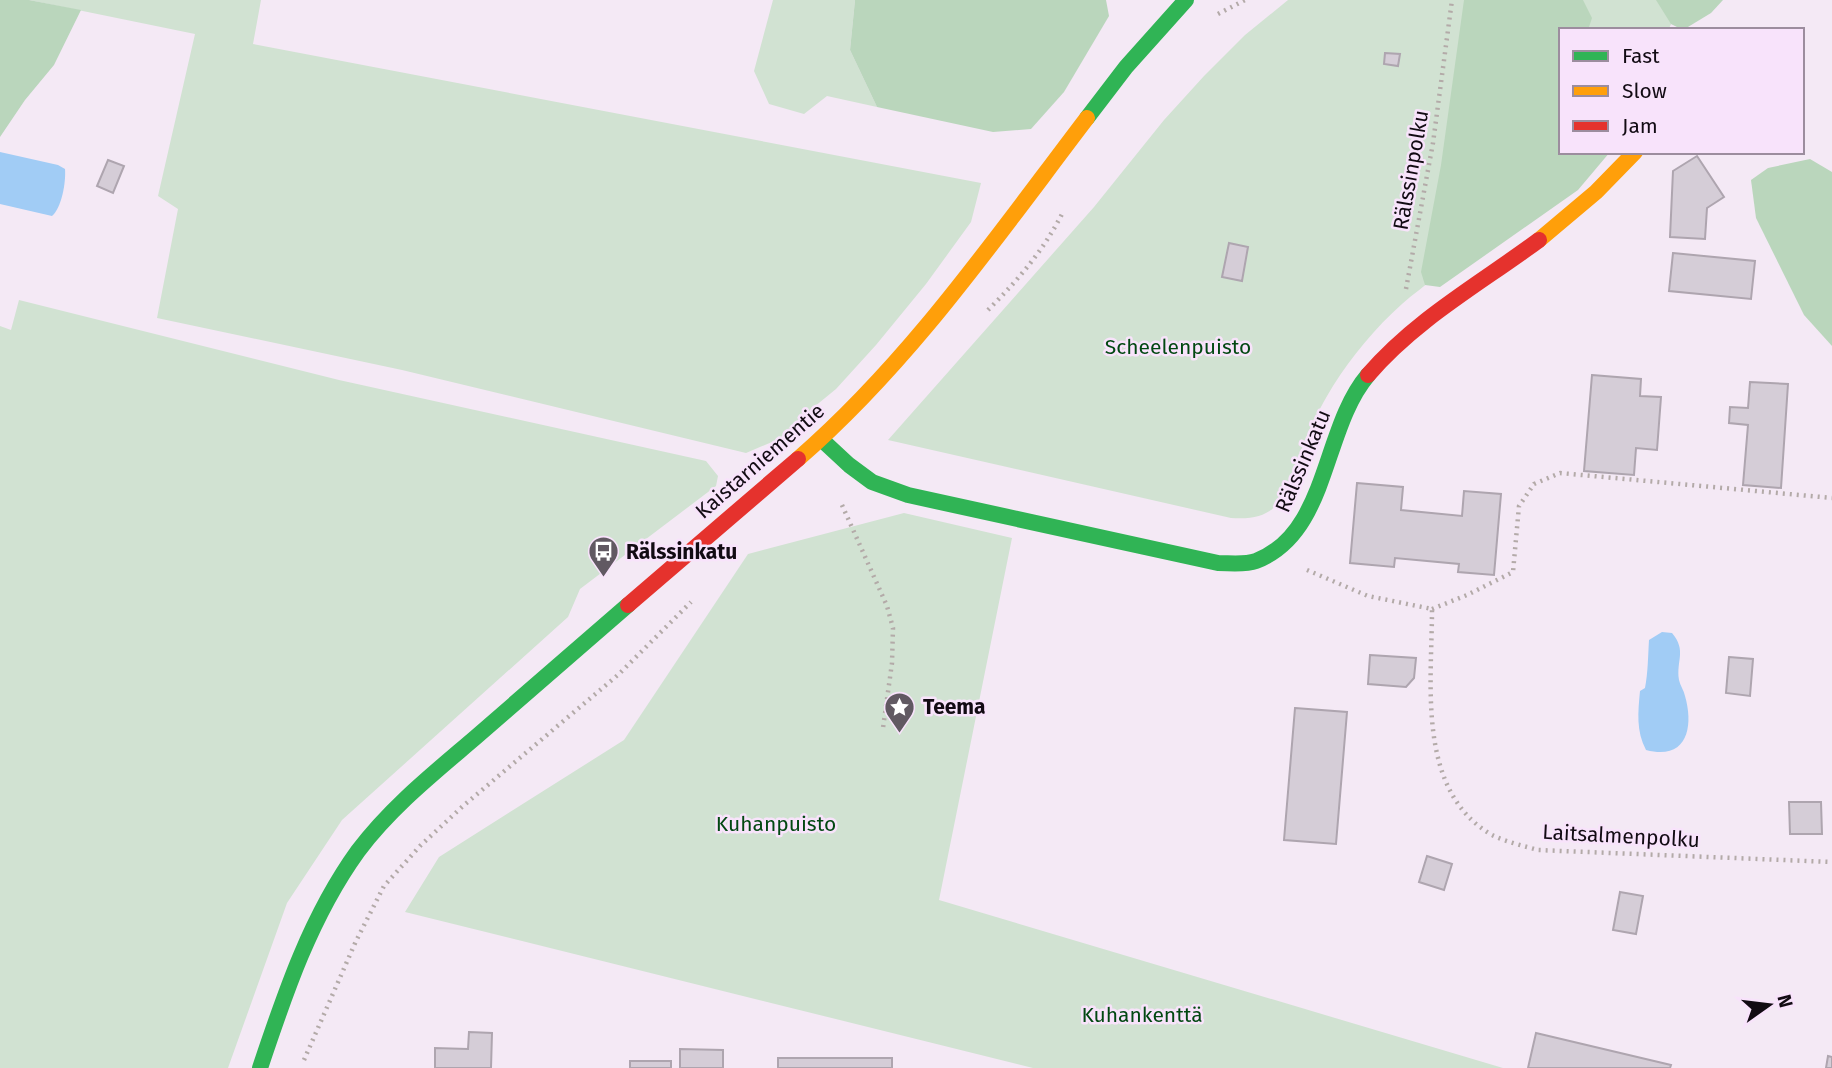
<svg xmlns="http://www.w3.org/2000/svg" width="1832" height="1068" font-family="'Fira Sans',sans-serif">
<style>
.green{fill:#d1e2d2}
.forest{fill:#bad6bc}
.water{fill:#a1ccf5}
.building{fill:#d5cdd7;stroke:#aea5af;stroke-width:2}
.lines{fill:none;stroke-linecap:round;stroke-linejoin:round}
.path{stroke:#b3aaa8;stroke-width:4.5;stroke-dasharray:2 5;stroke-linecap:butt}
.fast{stroke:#30b455;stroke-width:16}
.slow{stroke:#ff9f0a;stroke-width:16}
.jam{stroke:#e5322d;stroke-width:16}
.labels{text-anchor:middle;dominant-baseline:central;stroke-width:5;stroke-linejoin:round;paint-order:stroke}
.street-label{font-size:21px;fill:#120b13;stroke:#f8e3fb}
.park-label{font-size:21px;fill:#024812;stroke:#f8e3fb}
.poi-label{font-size:21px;font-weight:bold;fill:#120b13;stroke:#f8e3fb;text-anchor:start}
</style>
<rect width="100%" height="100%" fill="#f4e9f5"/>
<g class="green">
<path d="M29,0H261L253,44L981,183L971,222L926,284L876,345L836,389L803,416L779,439L746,453L402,370L157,318L178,209L158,196L195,34Z"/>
<path d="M773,0H855L850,50L877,107L827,96L804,114L769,104L754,71Z"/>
<path d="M1288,0H1684L1668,30H1561V152C1519,194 1477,236 1435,277C1425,286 1413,294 1402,304C1376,327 1352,356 1333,386C1320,407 1309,430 1300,453C1285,492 1283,522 1231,518L888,440L1094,207L1164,120L1204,76L1245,35Z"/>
<path d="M19,300L339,380L706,461L718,476L716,486L580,589L568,617L342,820L287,903L228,1068H0V326L11,330Z"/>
<path d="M904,513L1012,538L939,900L1503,1068H1033L405,912L439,857L624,740L748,554Z"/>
</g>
<g class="forest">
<path d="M0,0H29L81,10L54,65L25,100L0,137Z"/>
<path d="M855,0H1106L1109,16L1064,92L1031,129L993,132L877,107L850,50Z"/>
<path d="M1464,0H1583L1592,18L1588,30H1561V152H1610L1578,190L1440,287L1425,285L1421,272L1441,165Z"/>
<path d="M1656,0H1723L1711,13L1683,30L1671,24Z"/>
<path d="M1810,159L1832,172V346L1804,315L1756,218L1751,180L1768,168Z"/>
</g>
<g class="water">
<path d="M0,152L58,165L65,169C66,182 62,207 52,216L0,204Z"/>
<path d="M1662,632L1672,633C1687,651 1676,660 1679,680C1680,685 1684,691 1685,696C1694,727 1687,761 1646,750C1636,731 1638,712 1640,691L1645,688C1648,673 1648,656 1649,640Z"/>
</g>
<g class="building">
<path d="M1385,53L1400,54L1398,66L1384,64Z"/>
<path d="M1697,156L1724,197L1707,208L1705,239L1670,237L1673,171Z"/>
<path d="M108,160L124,166L113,193L97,186Z"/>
<path d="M1229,243L1248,247L1242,281L1222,277Z"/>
<path d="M1673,253L1755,261L1751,299L1669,291Z"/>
<path d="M1592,375L1641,379L1640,396L1661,397L1657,450L1636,448L1634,475L1584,471Z"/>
<path d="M1750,382L1788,384L1781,488L1743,485L1748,425L1729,423L1730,407L1748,408Z"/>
<path d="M1357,483L1403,487L1401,510L1462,516L1464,491L1501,494L1494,575L1458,572L1459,564L1395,558L1394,567L1350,563Z"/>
<path d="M1370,655L1416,658L1414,678L1406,687L1368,684Z"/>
<path d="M1729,657L1753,659L1750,696L1726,693Z"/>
<path d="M1295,708L1347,712L1336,844L1284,840Z"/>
<path d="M1789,802H1821L1822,834H1790Z"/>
<path d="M1427,856L1452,864L1444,890L1419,882Z"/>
<path d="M1620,892L1643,896L1636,934L1613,930Z"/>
<path d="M469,1032L492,1033L491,1068H435V1048L468,1049Z"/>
<path d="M1536,1033L1671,1065L1670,1068H1528Z"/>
<path d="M680,1049L723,1050V1068H680Z"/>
<path d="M1828,1056L1832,1057V1068H1826Z"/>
<rect x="778" y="1058" width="114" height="10"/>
<rect x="630" y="1061" width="41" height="7"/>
</g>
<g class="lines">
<g class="path">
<path d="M1218,14L1245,0"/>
<path d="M1406,289L1433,143L1452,0"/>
<path d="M988,310C1018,280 1044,250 1063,212"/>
<path d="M842,505L887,606L893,628L892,663L883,728"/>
<path d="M1307,570L1368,596L1432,609C1432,684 1416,791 1492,835C1506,842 1524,846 1538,850L1832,862"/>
<path d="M1432,609L1467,595L1513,572L1519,506L1534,484L1560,473L1832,498"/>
<path d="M304,1060L356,941L384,886L420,846L463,806L619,674L691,602"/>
</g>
<g class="fast">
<path d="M1087,118L1126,67L1186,0"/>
<path d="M821,439L849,465L872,482L908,495L1218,563C1230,563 1245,565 1256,561C1329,533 1322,429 1368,375"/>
<path d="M260,1068C285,993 311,916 358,851C391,807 434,773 476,737C527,693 578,649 628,605"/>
</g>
<g class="slow">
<path d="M1539,240L1596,192L1635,152"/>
<path d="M798,459C910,362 997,236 1087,118"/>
</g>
<g class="jam">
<path d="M1368,375C1416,319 1481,283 1539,240"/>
<path d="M628,605L798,459"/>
</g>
</g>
<defs>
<symbol id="bus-pin" viewBox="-11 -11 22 30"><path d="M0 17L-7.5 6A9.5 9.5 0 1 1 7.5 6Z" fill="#615962" stroke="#f8e3fb"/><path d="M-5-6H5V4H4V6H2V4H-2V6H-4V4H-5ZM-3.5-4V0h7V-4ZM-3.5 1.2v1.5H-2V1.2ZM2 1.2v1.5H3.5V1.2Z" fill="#fff"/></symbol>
<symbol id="sight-pin" viewBox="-11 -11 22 30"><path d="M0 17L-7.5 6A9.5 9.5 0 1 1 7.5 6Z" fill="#615962" stroke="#f8e3fb"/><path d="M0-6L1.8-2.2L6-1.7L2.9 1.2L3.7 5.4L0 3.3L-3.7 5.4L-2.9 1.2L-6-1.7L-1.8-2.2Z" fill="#fff"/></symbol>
</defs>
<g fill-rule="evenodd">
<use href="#bus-pin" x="586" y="534" width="35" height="47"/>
<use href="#sight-pin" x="882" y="690" width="35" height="47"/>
</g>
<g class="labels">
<g class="street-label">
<text transform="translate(1411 170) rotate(-80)">Rälssinpolku</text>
<text transform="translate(760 461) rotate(-41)">Kaistarniementie</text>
<text transform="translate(1303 461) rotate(-67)">Rälssinkatu</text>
<text transform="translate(1621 836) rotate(3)">Laitsalmenpolku</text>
</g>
<g class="park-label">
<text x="1178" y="347">Scheelenpuisto</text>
<text x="776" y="824">Kuhanpuisto</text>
<text x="1142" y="1015">Kuhankenttä</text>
</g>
<g class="poi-label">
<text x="626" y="552">Rälssinkatu</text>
<text x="923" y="707">Teema</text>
</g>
</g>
<rect x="1559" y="28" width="245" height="126" fill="#f8e3fb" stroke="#9c8d9e" stroke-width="2"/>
<rect x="1573" y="51" width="35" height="10" fill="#30b455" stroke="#9c8d9e" stroke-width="2"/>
<text x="1622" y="63" font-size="21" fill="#120b13">Fast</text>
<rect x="1573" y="86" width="35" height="10" fill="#ff9f0a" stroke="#9c8d9e" stroke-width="2"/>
<text x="1622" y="98" font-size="21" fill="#120b13">Slow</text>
<rect x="1573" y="121" width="35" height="10" fill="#e5322d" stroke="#9c8d9e" stroke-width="2"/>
<text x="1622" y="133" font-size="21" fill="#120b13">Jam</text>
<g transform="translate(1769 1005) rotate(76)" stroke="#f8e3fb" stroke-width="5" paint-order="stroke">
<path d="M0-5L12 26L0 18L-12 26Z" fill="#120b13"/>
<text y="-10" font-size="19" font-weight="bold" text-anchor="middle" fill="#120b13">N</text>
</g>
</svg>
